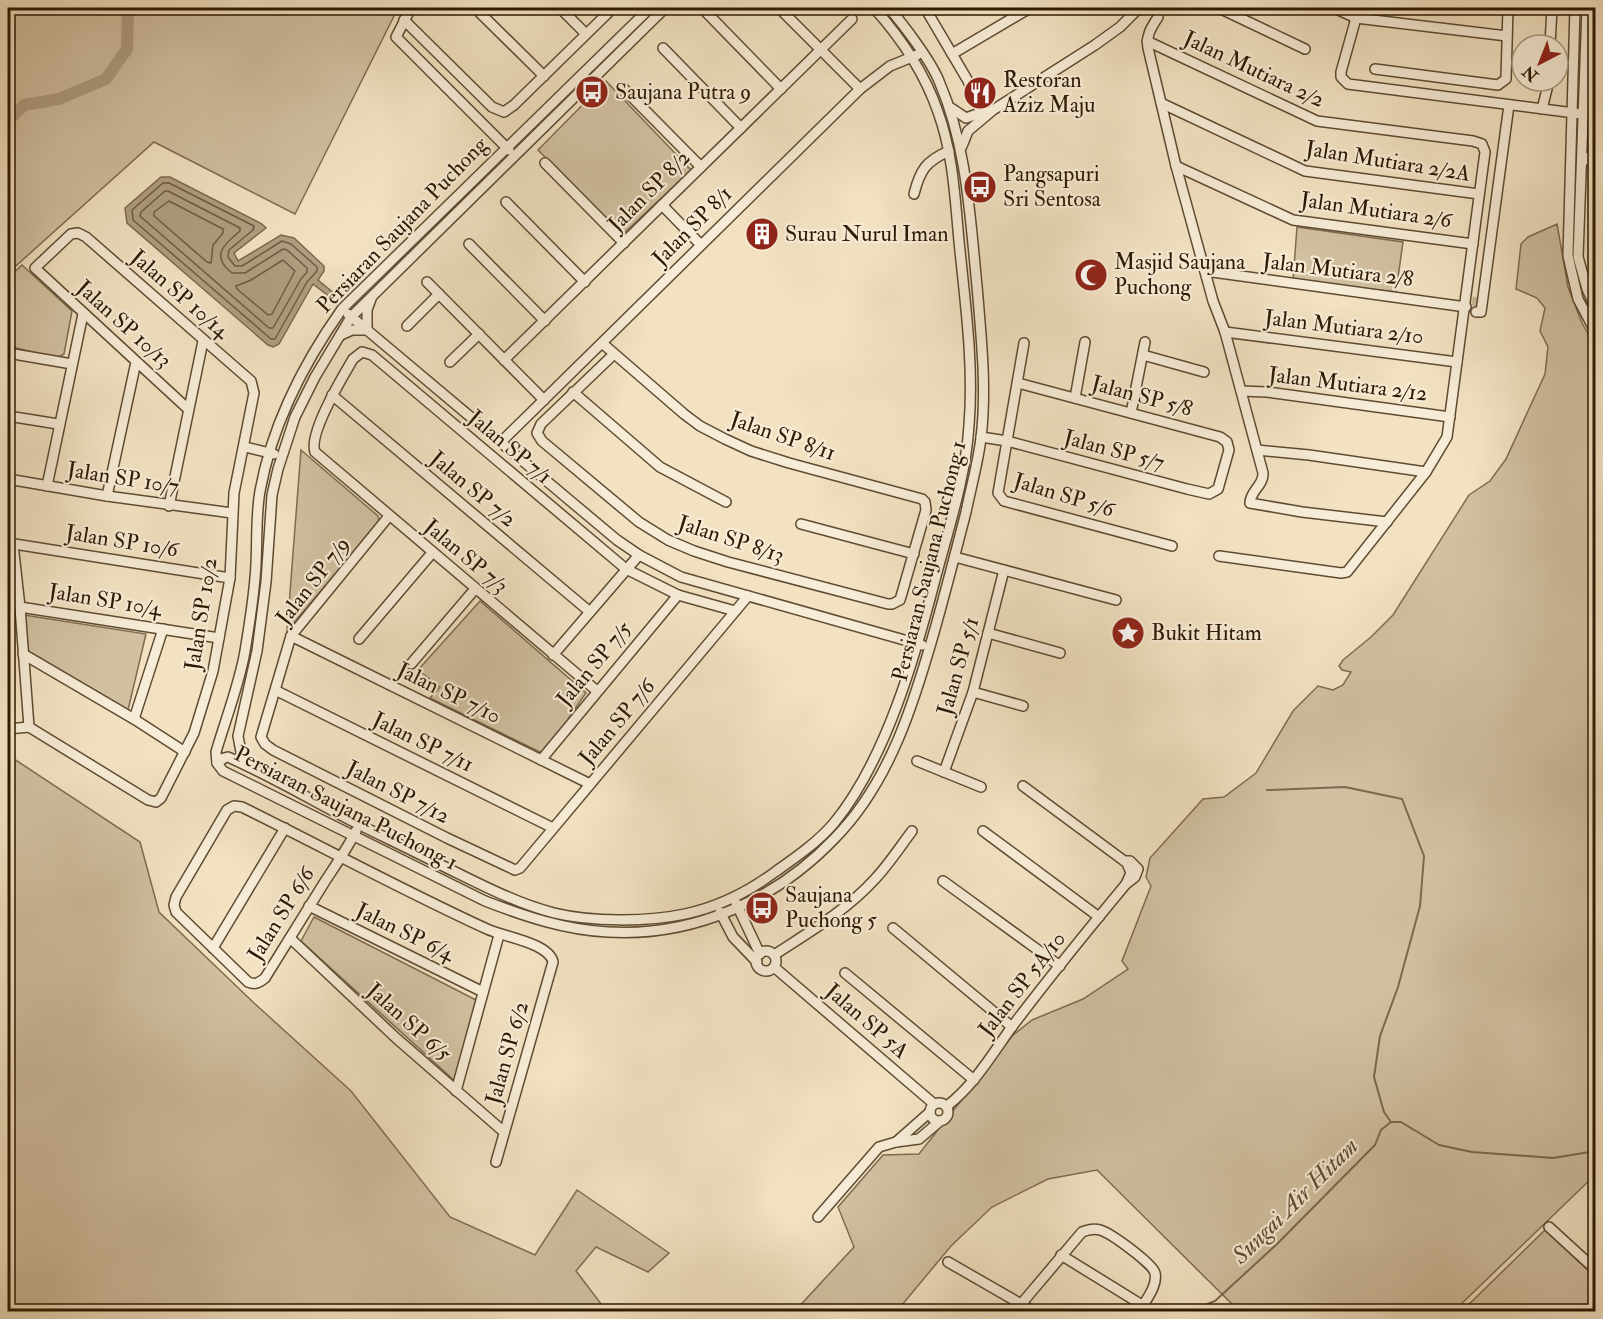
<svg xmlns="http://www.w3.org/2000/svg" width="1603" height="1319" font-family="'IM FELL Double Pica',serif">
<style>
.green{fill:#d1c0a1;stroke:#7f6c52;stroke-width:1.5}
.water{fill:#af9e81;stroke:#7b694e;stroke-width:1.5}
.lines{fill:none;stroke-linecap:round;stroke-linejoin:round}
.shore{stroke:#6e5c42;stroke-width:1.5}
.stream{stroke:#7b694e;stroke-width:2}
.river{stroke:#af9e81;stroke-width:12}
.minor-tunnel{stroke:#cbba9c;stroke-width:9;stroke-dasharray:9 4.5;stroke-linecap:butt}
.minor-casing{stroke:#5e4b32;stroke-width:12}
.minor{stroke:#f7ecd7;stroke-width:9}
.labels{text-anchor:middle;dominant-baseline:central;stroke-width:4.5;stroke-linejoin:round;paint-order:stroke}
.street-label{font-size:22px;fill:#2d1902;stroke:#f7ecd7}
.poi-label{font-size:22px;fill:#2d1902;stroke:#f7ecd7;text-anchor:start}
.water-label{font-size:24px;font-style:italic;fill:#614e35;stroke:#f7ecd7}
</style>
<rect width="100%" height="100%" fill="#f2e2c2"/>
<filter id="stains"><feTurbulence type="fractalNoise" baseFrequency=".00333" numOctaves="4"/><feColorMatrix values="0 0 0 0 .2 0 0 0 0 .09 0 0 0 0 .02 0 0 0 .5 -.17"/></filter>
<radialGradient id="worn" r=".72"><stop offset=".6" stop-color="#630" stop-opacity="0"/><stop offset="1" stop-color="#630" stop-opacity=".3"/></radialGradient>
<g class="green">
<path d="M8,8H398L295,214L154,142L8,273Z"/>
<path d="M1350,8H1403L1402,14L1359,12Z"/>
<path d="M606,81L691,170L622,235L538,150Z"/>
<path d="M1557,224L1568,287L1582,323L1596,348L1595,1175L1454,1311H1239L1097,1170L1048,1179L992,1207L951,1246L897,1311L794,1312L854,1247L838,1207L883,1155L919,1154L1012,1036L1032,1020L1083,999L1128,969L1122,961L1151,886L1146,877L1150,858L1203,799L1224,797L1256,773L1293,711L1318,686L1333,690L1343,685L1351,672L1342,670L1339,666L1343,660L1371,637L1393,615L1469,495L1490,481L1506,459L1545,374L1548,347L1540,331L1545,308L1537,298L1516,289L1521,244L1528,237Z"/>
<path d="M1297,227L1403,242L1396,292L1293,280Z"/>
<path d="M22,265L72,311L64,354L57,358L8,346V278Z"/>
<path d="M301,450L378,516L379,522L287,631Z"/>
<path d="M480,601L586,693L544,754L430,698L440,687L418,670Z"/>
<path d="M24,615L146,634L128,710L28,651Z"/>
<path d="M8,755L140,842L159,912L254,1003L351,1091L450,1217L535,1255L577,1190L669,1253L648,1272L596,1247L576,1271L605,1309L602,1311H8Z"/>
<path d="M314,917L476,1000L457,1083L301,941Z"/>
<path d="M1545,1230L1595,1277V1311H1462Z"/>
</g>
<path class="water" d="M161,177H170L262,224L266,228L234,253L238,261L281,235L294,238L324,266V271L318,280L335,294L331,298L313,284L279,344L273,347L268,345L127,223L125,208Z"/>
<g class="lines">
<g class="shore">
<path d="M163,183H169L254,226L253,230L229,250L228,257L235,266H242L282,241L291,244L317,267V271L307,282L275,339H271L133,220L132,210Z"/>
<path d="M165,191H168L240,228V231C224,244 210,256 232,273H245L283,249L287,250L307,268V272L301,279L273,328H269L140,216L141,212Z"/>
<path d="M169,201L223,229V233L213,245L211,263L207,262L154,216V212Z"/>
<path d="M283,260L295,271L272,314L268,315L237,289L236,286L251,280Z"/>
</g>
<g class="stream">
<path d="M1267,790L1345,787L1402,799L1424,856L1420,906L1398,987L1380,1036L1374,1077L1384,1112L1391,1122"/>
<path d="M1187,1312L1215,1301L1277,1244L1375,1145L1381,1130L1391,1122H1401L1439,1145L1472,1152L1553,1158L1596,1151"/>
</g>
<path class="river" d="M8,121L24,105L59,99L106,79L127,49L128,10L131,8"/>
<path class="minor-tunnel" d="M1472,301L1477,302"/>
<defs>
<g id="minor">
<path d="M411,8L396,37L509,150"/>
<path d="M475,8L544,76"/>
<path d="M560,8L586,34"/>
<path d="M650,8L342,309C303,364 272,425 260,491C255,519 258,550 255,578C253,602 249,627 245,651C240,682 225,721 216,752L217,763L223,771L485,901C524,916 565,930 608,932C694,937 776,900 835,838C890,782 914,703 935,629C946,590 956,551 966,512C971,487 978,463 981,438C987,388 981,335 977,286C970,216 967,146 939,81C931,61 903,24 889,8"/>
<path d="M779,8L860,89"/>
<path d="M925,8L968,81L981,112"/>
<path d="M1219,8L1305,49"/>
<path d="M1334,8L1356,18L1507,36"/>
<path d="M1575,8L1568,256L1578,299L1596,333"/>
<path d="M1587,8L1578,257L1587,289L1596,309"/>
<path d="M703,9L781,89"/>
<path d="M1158,17C1151,28 1146,35 1148,48L1176,166L1213,301L1225,332L1263,473C1264,485 1250,491 1250,503L1302,512L1387,522"/>
<path d="M1356,18L1341,72V77L1348,84L1582,114"/>
<path d="M404,20L492,107L504,112L514,105L613,8"/>
<path d="M1147,41L1317,121L1473,141L1482,144L1485,152L1447,437L1426,472L1347,572L1341,573L1219,556"/>
<path d="M1550,45L1552,8"/>
<path d="M663,48L741,128"/>
<path d="M952,54L1030,8"/>
<path d="M1375,69L1498,85L1506,79L1508,8"/>
<path d="M623,88L701,167"/>
<path d="M1161,103L1305,171L1479,194"/>
<path d="M951,108L966,118L986,111"/>
<path d="M1542,109L1549,81"/>
<path d="M962,146L968,131L993,110L1095,45L1120,27L1139,8"/>
<path d="M1582,162L1596,152"/>
<path d="M545,163L624,243"/>
<path d="M1176,166L1293,220L1473,244"/>
<path d="M914,194C920,170 926,161 949,151"/>
<path d="M506,202L585,282"/>
<path d="M662,205L701,245"/>
<path d="M469,244L545,321"/>
<path d="M1205,271L1466,307"/>
<path d="M427,282L544,400"/>
<path d="M1476,312H1481L1509,105"/>
<path d="M348,314L574,504L617,540L639,555L681,577L922,645"/>
<path d="M407,326L439,294"/>
<path d="M1225,332L1457,362"/>
<path d="M341,335L352,330H367V310L371,299"/>
<path d="M602,343L684,414L700,426L725,439L751,451L789,463L922,499L925,502L926,510L900,600L892,604H888L728,562L694,551L668,540L639,522L542,441L537,433L541,424L614,354"/>
<path d="M1024,343L998,493L1004,501L1172,546"/>
<path d="M8,353L72,364"/>
<path d="M1143,355L1204,372"/>
<path d="M504,360L852,19"/>
<path d="M450,362L479,334"/>
<path d="M1241,391L1267,392L1450,417"/>
<path d="M573,392L660,467L726,502"/>
<path d="M332,395L590,612"/>
<path d="M1075,398L1085,342"/>
<path d="M1131,413L1145,342"/>
<path d="M8,416L58,424"/>
<path d="M981,437L1007,441L1187,489L1209,494L1218,489L1229,450L1227,442L1220,437L1018,383"/>
<path d="M501,442L860,89L890,66L917,55"/>
<path d="M245,447L274,454"/>
<path d="M1257,450L1309,455L1426,472"/>
<path d="M8,479L107,496L232,513"/>
<path d="M47,486L83,314"/>
<path d="M107,496L136,362"/>
<path d="M169,506L203,341"/>
<path d="M389,516L291,636L261,737L265,744L273,750L447,838L515,870L520,868L748,596"/>
<path d="M801,524L914,554"/>
<path d="M8,543L230,578"/>
<path d="M13,544L20,607L29,727"/>
<path d="M955,557L1116,600"/>
<path d="M20,607L219,638"/>
<path d="M988,633L1060,653"/>
<path d="M291,636L590,784"/>
<path d="M359,639L432,553"/>
<path d="M23,654L134,719L185,752"/>
<path d="M553,655L639,555"/>
<path d="M411,664L475,589"/>
<path d="M277,691L553,828"/>
<path d="M597,691L315,452C308,434 343,376 353,359L362,352L372,355L626,569L678,595L735,611"/>
<path d="M973,692L1023,706"/>
<path d="M134,719L163,629"/>
<path d="M29,727L148,800L156,802L161,798L194,733L213,671L230,578L234,493L254,393L251,381L86,237L78,233L71,234L35,268L188,409"/>
<path d="M8,729L29,727"/>
<path d="M541,760L678,595"/>
<path d="M917,761L981,787"/>
<path d="M217,763L224,758L228,757C273,777 315,802 358,824C386,838 414,851 441,865C478,883 515,903 554,913C591,922 648,922 685,914C718,907 748,892 775,872C795,858 818,842 834,823C886,760 916,654 936,576C949,527 966,476 969,425C974,364 965,302 959,241C955,198 953,153 938,112C925,74 901,38 874,8"/>
<path d="M250,766L241,752L238,736L257,651L266,582L272,495L278,469L295,417L315,377L351,317L665,8"/>
<path d="M944,772L973,692L1004,570"/>
<path d="M1023,786L1127,863L1131,873L1126,884L1135,877L1138,869L1130,861H1124"/>
<path d="M356,831C347,849 335,866 324,883C305,914 285,946 265,978C259,983 255,985 248,982L176,912L174,905L176,897L227,810L234,806L242,807C323,847 404,891 487,929C504,937 549,943 553,962L496,1162"/>
<path d="M983,831L1099,917"/>
<path d="M943,881L1060,966"/>
<path d="M736,903L760,954"/>
<path d="M309,906L483,992"/>
<path d="M720,912L733,937L757,962"/>
<path d="M893,928L1012,1027"/>
<path d="M290,938L396,1038L504,1132"/>
<path d="M213,948L285,828"/>
<circle cx="766" cy="961" r="10"/>
<path d="M774,955C809,932 846,911 875,879C889,864 900,847 912,831"/>
<path d="M774,967L934,1104"/>
<path d="M845,973L974,1080"/>
<path d="M456,1091L499,935"/>
<circle cx="939" cy="1112" r="9"/>
<path d="M947,1106C974,1085 991,1056 1011,1028C1048,979 1087,931 1126,884"/>
<path d="M930,1112L896,1142L919,1139L940,1121"/>
<path d="M818,1217L879,1147L896,1142"/>
<path d="M1549,1227L1596,1270"/>
<path d="M1061,1255L1142,1305"/>
<path d="M948,1262L1035,1312"/>
<path d="M1022,1303L1082,1232C1088,1230 1094,1228 1100,1230C1111,1233 1153,1264 1155,1273C1158,1286 1145,1301 1139,1312"/>
<path d="M915,1311V1312"/>
</g>
</defs>
<use href="#minor" class="minor-casing"/>
<use href="#minor" class="minor"/>
</g>
<defs>
<symbol id="bus-disc" viewBox="-11 -11 22 22"><circle r="9.5" fill="#8f2418" stroke="#f7ecd7"/><path d="M-5-6H5V4H4V6H2V4H-2V6H-4V4H-5ZM-3.5-4V0h7V-4ZM-3.5 1.2v1.5H-2V1.2ZM2 1.2v1.5H3.5V1.2Z" fill="#fff"/></symbol>
<symbol id="restaurant-disc" viewBox="-11 -11 22 22"><circle r="9.5" fill="#8f2418" stroke="#f7ecd7"/><path d="M-5-6h1v4h1v-4h1v4h1v-4h1v5L-1.5 .5V6h-2V.5L-5-1ZM5-6V6H3V1.5H1.5Q1.5-4 5-6Z" fill="#fff"/></symbol>
<symbol id="building-disc" viewBox="-11 -11 22 22"><circle r="9.5" fill="#8f2418" stroke="#f7ecd7"/><path d="M-4-6H4V6H1V3H-1V6H-4ZM-2.5-4.3h1.7v1.8h-1.7ZM.8-4.3h1.7v1.8H.8ZM-2.5-1h1.7V.8h-1.7ZM.8-1h1.7V.8H.8Z" fill="#fff"/></symbol>
<symbol id="mosque-disc" viewBox="-11 -11 22 22"><circle r="9.5" fill="#8f2418" stroke="#f7ecd7"/><path d="M3.5-4.9A6 6 0 1 0 3.5 4.9A5 5 0 1 1 3.5-4.9Z" fill="#fff"/></symbol>
<symbol id="sight-disc" viewBox="-11 -11 22 22"><circle r="9.5" fill="#8f2418" stroke="#f7ecd7"/><path d="M0-6L1.8-2.2L6-1.7L2.9 1.2L3.7 5.4L0 3.3L-3.7 5.4L-2.9 1.2L-6-1.7L-1.8-2.2Z" fill="#fff"/></symbol>
</defs>
<g fill-rule="evenodd">
<use href="#bus-disc" x="573" y="73" width="38" height="38"/>
<use href="#restaurant-disc" x="961" y="74" width="38" height="38"/>
<use href="#bus-disc" x="961" y="168" width="38" height="38"/>
<use href="#building-disc" x="743" y="215" width="38" height="38"/>
<use href="#mosque-disc" x="1072" y="256" width="38" height="38"/>
<use href="#sight-disc" x="1109" y="614" width="38" height="38"/>
<use href="#bus-disc" x="743" y="889" width="38" height="38"/>
</g>
<g class="labels">
<g class="street-label">
<text transform="translate(1254 69) rotate(25)">Jalan Mutiara 2/2</text>
<text transform="translate(1388 161) rotate(9)">Jalan Mutiara 2/2A</text>
<text transform="translate(649 191) rotate(-45)">Jalan SP 8/2</text>
<text transform="translate(1376 210) rotate(8)">Jalan Mutiara 2/6</text>
<text transform="translate(402 225) rotate(-46)">Persiaran Saujana Puchong</text>
<text transform="translate(692 226) rotate(-45)">Jalan SP 8/1</text>
<text transform="translate(1338 270) rotate(7)">Jalan Mutiara 2/8</text>
<text transform="translate(180 294) rotate(41)">Jalan SP 10/14</text>
<text transform="translate(124 324) rotate(42)">Jalan SP 10/13</text>
<text transform="translate(1344 327) rotate(7)">Jalan Mutiara 2/10</text>
<text transform="translate(1348 384) rotate(7)">Jalan Mutiara 2/12</text>
<text transform="translate(1142 396) rotate(15)">Jalan SP 5/8</text>
<text transform="translate(783 436) rotate(19)">Jalan SP 8/11</text>
<text transform="translate(510 447) rotate(40)">Jalan SP 7/1</text>
<text transform="translate(1114 450) rotate(15)">Jalan SP 5/7</text>
<text transform="translate(123 478) rotate(9)">Jalan SP 10/7</text>
<text transform="translate(473 489) rotate(40)">Jalan SP 7/2</text>
<text transform="translate(1064 495) rotate(17)">Jalan SP 5/6</text>
<text transform="translate(731 539) rotate(18)">Jalan SP 8/13</text>
<text transform="translate(122 541) rotate(9)">Jalan SP 10/6</text>
<text transform="translate(466 556) rotate(40)">Jalan SP 7/3</text>
<text transform="translate(929 561) rotate(-76)">Persiaran Saujana Puchong 1</text>
<text transform="translate(313 581) rotate(-52)">Jalan SP 7/9</text>
<text transform="translate(105 600) rotate(9)">Jalan SP 10/4</text>
<text transform="translate(201 614) rotate(-81)">Jalan SP 10/2</text>
<text transform="translate(594 664) rotate(-50)">Jalan SP 7/5</text>
<text transform="translate(958 666) rotate(-74)">Jalan SP 5/1</text>
<text transform="translate(449 693) rotate(26)">Jalan SP 7/10</text>
<text transform="translate(617 722) rotate(-50)">Jalan SP 7/6</text>
<text transform="translate(423 742) rotate(26)">Jalan SP 7/11</text>
<text transform="translate(398 792) rotate(27)">Jalan SP 7/12</text>
<text transform="translate(346 808) rotate(27)">Persiaran Saujana Puchong 1</text>
<text transform="translate(281 914) rotate(-58)">Jalan SP 6/6</text>
<text transform="translate(405 932) rotate(26)">Jalan SP 6/4</text>
<text transform="translate(1022 984) rotate(-52)">Jalan SP 5A/10</text>
<text transform="translate(867 1021) rotate(41)">Jalan SP 5A</text>
<text transform="translate(409 1022) rotate(42)">Jalan SP 6/5</text>
<text transform="translate(507 1053) rotate(-74)">Jalan SP 6/2</text>
</g>
<g class="poi-label">
<text x="1003" y="80">Restoran<tspan x="1003" dy="25">Aziz Maju</tspan></text>
<text x="615" y="92">Saujana Putra 9</text>
<text x="1003" y="174">Pangsapuri<tspan x="1003" dy="25">Sri Sentosa</tspan></text>
<text x="785" y="234">Surau Nurul Iman</text>
<text x="1114" y="262">Masjid Saujana<tspan x="1114" dy="25">Puchong</tspan></text>
<text x="1151" y="633">Bukit Hitam</text>
<text x="785" y="895">Saujana<tspan x="785" dy="25">Puchong 5</tspan></text>
</g>
<g class="water-label">
<text transform="translate(1295 1201) rotate(-45)">Sungai Air Hitam</text>
</g>
</g>
<rect width="1603" height="1319" fill="none" stroke="#f2e2c2" stroke-width="30"/>
<rect x="9" y="9" width="1585" height="1301" fill="none" stroke="#2d1902" stroke-width="3"/>
<rect x="15" y="15" width="1573" height="1289" fill="none" stroke="#2d1902" stroke-width="1.5"/>
<g transform="translate(1540 63) rotate(222)"><circle r="28" fill="#f7ecd7" stroke="#a69882" stroke-width="1.5"/>
<path d="M0-4.5L10 22L0 15L-10 22Z" fill="#8f2418"/>
<text y="-9" font-size="16" font-weight="bold" text-anchor="middle" fill="#2d1902">N</text>
</g>
<rect width="100%" height="100%" filter="url(#stains)"/>
<rect width="100%" height="100%" fill="url(#worn)"/>
</svg>
